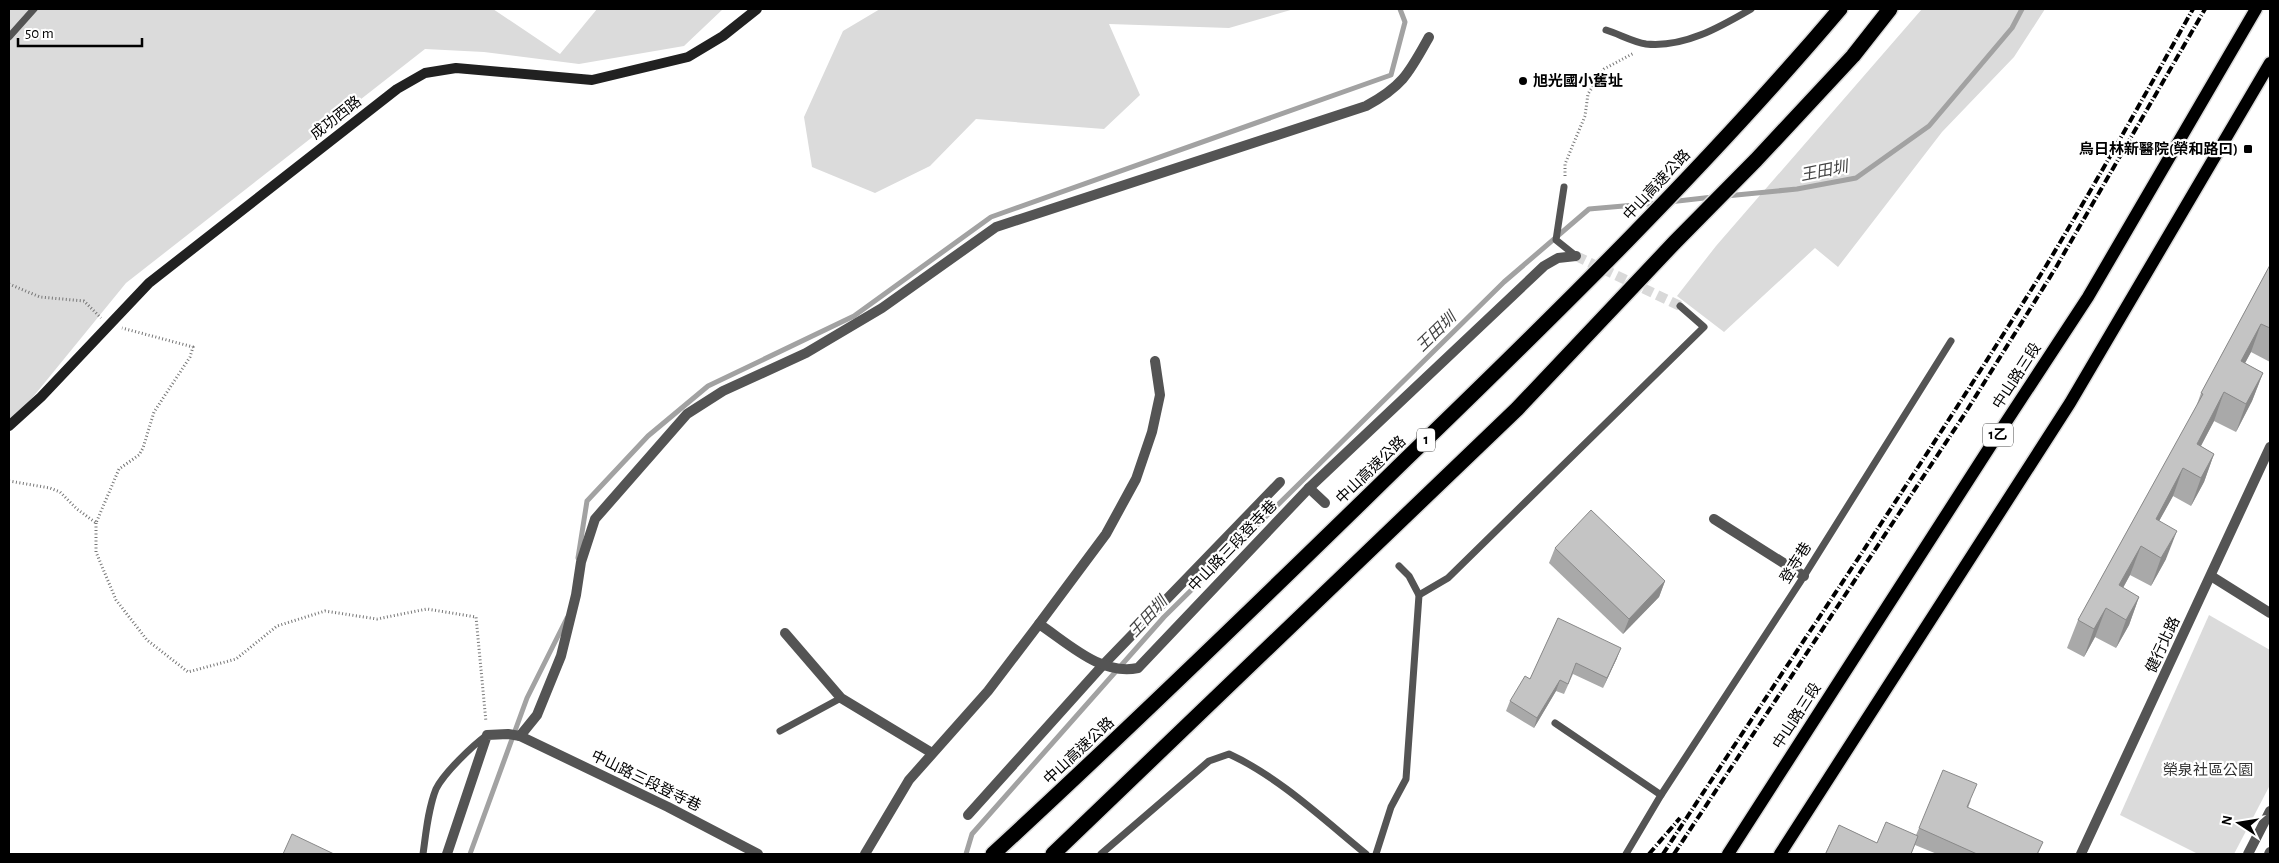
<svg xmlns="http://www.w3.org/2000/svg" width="2279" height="863" font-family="'Alegreya Sans','Noto Sans TC',sans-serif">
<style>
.green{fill:#dbdbdb}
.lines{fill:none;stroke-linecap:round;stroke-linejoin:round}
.stream{stroke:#a2a2a2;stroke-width:5}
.street-tunnel{stroke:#d9d9d9;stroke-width:10;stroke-dasharray:10 5;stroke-linecap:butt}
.primary-casing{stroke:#dbdbdb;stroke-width:15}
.highway-casing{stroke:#dbdbdb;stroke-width:18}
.path{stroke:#767676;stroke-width:3;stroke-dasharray:1 2.5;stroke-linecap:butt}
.lane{stroke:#545454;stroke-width:7}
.street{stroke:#545454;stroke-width:10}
.secondary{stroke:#212121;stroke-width:10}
.primary{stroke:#000;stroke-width:12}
.highway{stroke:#000;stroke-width:15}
.rail{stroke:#000;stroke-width:4;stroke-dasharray:8 2.5 1 2.5;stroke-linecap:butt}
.wall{fill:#a9a9a9}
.shaded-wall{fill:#898989}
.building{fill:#c4c4c4;stroke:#898989}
.poi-dot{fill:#000;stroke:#fff;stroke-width:2}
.labels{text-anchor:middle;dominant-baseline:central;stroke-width:4.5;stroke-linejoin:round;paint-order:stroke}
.shield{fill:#fff;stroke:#4c4c4c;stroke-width:1}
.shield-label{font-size:14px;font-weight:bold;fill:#000}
.poi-label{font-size:15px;font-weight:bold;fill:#000;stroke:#fff;text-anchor:start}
.street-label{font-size:15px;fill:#000;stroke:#fff}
.park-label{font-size:15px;fill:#323232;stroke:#fff}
.water-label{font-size:16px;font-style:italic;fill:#434343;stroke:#fff}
</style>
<rect width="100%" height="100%" fill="#fff"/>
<g class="green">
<path d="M9,9H493L560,54L597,9H723L684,46L579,64L484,52L425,49L126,283L24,408L9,421Z"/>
<path d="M880,9H1294L1229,28L1109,24L1140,95L1104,129L976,119L930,166L875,193L812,167L804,117L843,31Z"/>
<path d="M1922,9H2045L2014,57L1942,132L1838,267L1815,248L1724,332L1677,296L1716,246Z"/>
<path d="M2209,615L2270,650V785L2234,854H2198L2120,815Z"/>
</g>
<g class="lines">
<g class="stream">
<path d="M1726,196L1797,189L1856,178L1929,126L2012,28L2022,9"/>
<path d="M1669,202L1713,197"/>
<path d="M578,558L587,501L648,436L708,386L854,316L991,217L1391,75L1405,22L1400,9"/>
<path d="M470,854L527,698L567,618"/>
<path d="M966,854L972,834L1164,617L1504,282L1589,209L1658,203"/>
</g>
<path class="street-tunnel" d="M1576,256L1680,306"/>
<defs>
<g id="primary">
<path d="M1728,854L1993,442L2088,297L2256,9"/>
<path d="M1780,854L2070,403L2270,63"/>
</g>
<g id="highway">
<path d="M993,854C1133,725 1270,592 1406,459C1556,314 1705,168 1840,9"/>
<path d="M1053,854L1517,409L1675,242L1756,160L1853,56L1890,9"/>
</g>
</defs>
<use href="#primary" class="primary-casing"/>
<use href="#highway" class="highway-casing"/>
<g class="path">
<path d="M1565,176V164L1585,116L1588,94L1604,69L1634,53"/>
<path d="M9,284L40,297L84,301L101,318"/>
<path d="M9,481L50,488L60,492L77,509L96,523L119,469L139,455L143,448L154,412L190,357L193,347L122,328"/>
<path d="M96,523V552L116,600L147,640L188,672L236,659L277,626L325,611L377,619L427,609L476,617L486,722"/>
</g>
<g class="lane">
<path d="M1606,30C1619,34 1633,42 1646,44C1684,48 1720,27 1751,9"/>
<path d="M9,37L34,9"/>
<path d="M1564,187L1556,240L1576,256"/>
<path d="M1419,595L1448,578L1704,327L1680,306"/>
<path d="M1555,723L1661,795"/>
<path d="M780,731L841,698"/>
<path d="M423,854C426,833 428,809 436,789C444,773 472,746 487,735"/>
<path d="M1101,854L1209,761L1229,754C1279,777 1323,819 1366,854"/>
<path d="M1376,854L1391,807L1406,779L1419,595L1409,576L1399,566"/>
<path d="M1626,854L1661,795L1804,576L1951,341"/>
</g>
<g class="street">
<path d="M1309,488L1544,266L1558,258L1576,256"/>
<path d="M1714,519L1804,576"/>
<path d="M2211,576L2270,613"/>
<path d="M1039,624L1106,534L1136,479L1152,432L1160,395L1155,361"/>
<path d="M785,633L841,698L932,753"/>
<path d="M520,736L537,715L561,656L576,595L581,562L595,519L687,414L723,391L806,353L882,308L996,227L1366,106C1403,86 1409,73 1429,37"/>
<path d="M968,815L1102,666L1280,482"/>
<path d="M447,854L487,735L508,734L520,736L668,807L758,854"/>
<path d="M865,854L909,780L988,691L1039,624C1068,643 1101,676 1138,668L1309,488L1325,503"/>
<path d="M2081,854L2270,447"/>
<path d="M2248,854L2270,811"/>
<path d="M2269,854L2270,852"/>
</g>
<path class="secondary" d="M9,426L41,397L149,283L397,89L425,73L456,68L592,80L688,57L723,36L757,9"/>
<use href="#primary" class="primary"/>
<use href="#highway" class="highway"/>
<g class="rail">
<path d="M1649,854L1680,818"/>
<path d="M1663,854C1791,658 1923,465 2046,266C2097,181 2145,95 2193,9"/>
<path d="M1674,854L1964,415L2055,269L2205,9"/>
</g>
</g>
<g class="wall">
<path d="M2270,265V362L2251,352L2245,363L2263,373L2252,401L2236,432L2214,421L2201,446L2214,454L2204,482L2191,506L2173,496L2159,521L2166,559L2151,586L2130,575L2123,588L2139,597L2129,625L2116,648L2095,637L2084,657L2067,648L2078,620L2196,407L2201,393Z"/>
<path d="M1555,548L1665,581L1659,597L1623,634L1549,563Z"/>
<path d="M1558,618L1617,658L1603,688L1573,674L1564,694L1556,691L1534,728L1506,711L1510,701L1530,679Z"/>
<path d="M1971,800L1968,808L2043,842L2038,854H1937L1915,845L1911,854H1825L1839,825L1877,843L1916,835L1919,828Z"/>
</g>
<g class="shaded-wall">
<path d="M2261,324L2251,352L2231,389L2241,361Z"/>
<path d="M2263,373L2252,401L2236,432L2246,404Z"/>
<path d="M2224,392L2214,421L2187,472L2197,444Z"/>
<path d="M2214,454L2204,482L2191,506L2201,478Z"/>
<path d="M2183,468L2173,496L2158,523L2156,519Z"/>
<path d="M2177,531L2166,559L2151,586L2161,558Z"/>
<path d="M2141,546L2130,575L2110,611L2119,585Z"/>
<path d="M1665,581L1659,597L1623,634L1629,619Z"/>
<path d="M2139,597L2129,625L2116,648L2126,620Z"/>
<path d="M2106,608L2095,637L2084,657L2094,629Z"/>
<path d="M1621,648L1617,658L1603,688L1607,678Z"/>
<path d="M1560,680L1556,691L1534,728L1537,718Z"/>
</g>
<g class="building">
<path d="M2270,265V328L2261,324L2241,361L2263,373L2246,404L2224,392L2197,444L2214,454L2201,478L2183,468L2156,519L2177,531L2161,558L2141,546L2119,585L2139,597L2126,620L2106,608L2094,629L2078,620L2203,394L2201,393Z"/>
<path d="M1591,510L1665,581L1629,619L1555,548Z"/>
<path d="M1558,618L1621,648L1607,678L1576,663L1568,684L1560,680L1537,718L1510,701L1525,676L1530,679Z"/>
<path d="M1943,770L1977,784L1967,807L2043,842L2037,854H1977L1919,828Z"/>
<path d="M1886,822L1918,836L1911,854H1826V853L1839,825L1877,843Z"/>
<path d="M292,834L334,854H283Z"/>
</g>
<g class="poi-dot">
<circle cx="1523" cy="81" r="5"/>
<rect x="2243" y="144" width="10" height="10" rx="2.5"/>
</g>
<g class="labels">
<g class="shield">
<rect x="1983" y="423.5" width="30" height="23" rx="4"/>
<rect x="1417" y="428.5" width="18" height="23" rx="4"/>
</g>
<g class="shield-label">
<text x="1998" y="435">1乙</text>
<text x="1426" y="440">1</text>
</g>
<g class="poi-label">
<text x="1533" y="81">旭光國小舊址</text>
<text x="2238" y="149" text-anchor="end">烏日林新醫院(榮和路口)</text>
</g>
<g class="street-label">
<text transform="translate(336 118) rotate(-38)">成功西路</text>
<text transform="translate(1657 185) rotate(-47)">中山高速公路</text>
<text transform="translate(2017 376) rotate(-57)">中山路三段</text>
<text transform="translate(1371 470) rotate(-44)">中山高速公路</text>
<text transform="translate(1233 546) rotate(-46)">中山路三段登寺巷</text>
<text transform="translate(1796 563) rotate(-58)">登寺巷</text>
<text transform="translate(2163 645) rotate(-65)">健行北路</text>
<text transform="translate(1797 716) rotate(-57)">中山路三段</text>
<text transform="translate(1079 751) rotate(-43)">中山高速公路</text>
<text transform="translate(646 781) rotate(26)">中山路三段登寺巷</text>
</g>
<g class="park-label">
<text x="2208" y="770">榮泉社區公園</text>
</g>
<g class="water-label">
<text transform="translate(1824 171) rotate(-11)">王田圳</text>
<text transform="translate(1436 332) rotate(-44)">王田圳</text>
<text transform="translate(1148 617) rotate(-47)">王田圳</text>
</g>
</g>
<rect width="2279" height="863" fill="none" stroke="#000000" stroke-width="20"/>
<g transform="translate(2239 823) rotate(282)" stroke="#ffffff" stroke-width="4" paint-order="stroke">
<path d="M0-4L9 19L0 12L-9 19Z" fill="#000000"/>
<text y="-8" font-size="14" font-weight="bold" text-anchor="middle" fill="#000000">N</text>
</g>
<path d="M18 38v8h124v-8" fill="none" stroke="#000000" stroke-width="2.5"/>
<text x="25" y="38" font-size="15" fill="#000000" stroke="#ffffff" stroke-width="4" paint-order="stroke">50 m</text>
</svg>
